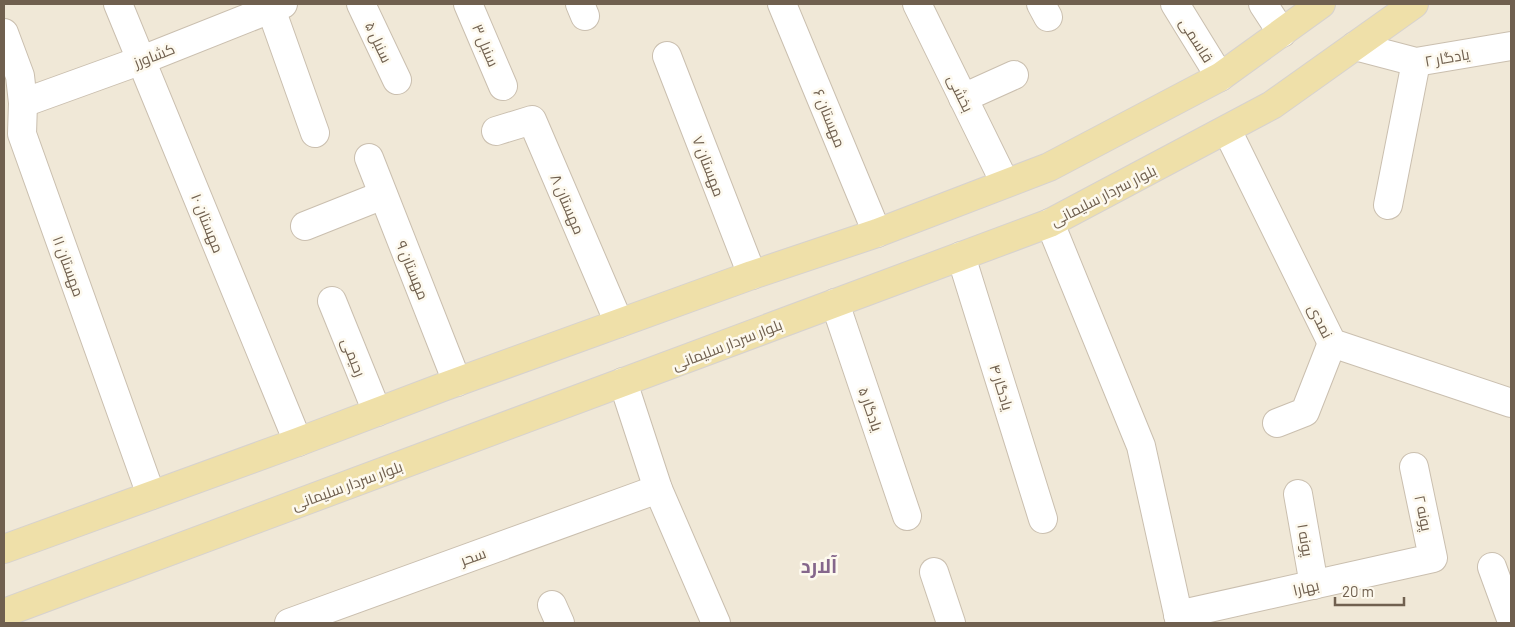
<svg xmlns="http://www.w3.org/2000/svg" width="1515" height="627" font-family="Barlow,Cairo,sans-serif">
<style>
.residential{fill:#f0e8d7}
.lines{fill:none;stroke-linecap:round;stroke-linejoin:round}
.minor-casing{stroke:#cabfaf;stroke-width:30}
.major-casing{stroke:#d7d2ce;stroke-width:30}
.minor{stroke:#fff;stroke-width:28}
.major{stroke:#efe0a9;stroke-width:28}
.labels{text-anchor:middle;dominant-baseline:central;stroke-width:5;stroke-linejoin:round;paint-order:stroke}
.street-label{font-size:15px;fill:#70604f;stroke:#fdf9ee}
.district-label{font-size:20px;font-weight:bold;fill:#85678c;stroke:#fdf9ee}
</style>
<rect width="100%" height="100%" fill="#f9f5e8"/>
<rect class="residential" x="4" y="4" width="1507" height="619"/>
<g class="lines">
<defs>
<g id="minor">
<path d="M118,4L298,442"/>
<path d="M361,4L397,80"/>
<path d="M468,4L503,86"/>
<path d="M580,4L585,16"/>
<path d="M782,4L877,233"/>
<path d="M917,4L1005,183"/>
<path d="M1041,4L1048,17"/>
<path d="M1175,4L1220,77"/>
<path d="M1263,4L1282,33"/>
<path d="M271,9L315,133"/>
<path d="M4,33L20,76L23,103L22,134L151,495"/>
<path d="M1355,46L1416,62L1511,46"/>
<path d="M667,56L752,275"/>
<path d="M963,98L1014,75"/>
<path d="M23,103L142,60L283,4"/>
<path d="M1227,130L1332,343L1511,403"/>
<path d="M496,131L532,120L619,323"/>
<path d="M369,158L457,382"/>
<path d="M1388,205L1416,62"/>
<path d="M1050,223L1141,446L1180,623"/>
<path d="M305,226L383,195"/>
<path d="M961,256L1043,519"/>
<path d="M332,301L377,412"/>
<path d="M835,303L907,516"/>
<path d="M623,382L658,489L716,623"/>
<path d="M1277,423L1305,412L1332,343"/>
<path d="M1298,494L1314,585"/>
<path d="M1492,567L1511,619"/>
<path d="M934,572L951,623"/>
<path d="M552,605L560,623"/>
<path d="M1178,615L1433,558L1414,467"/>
<path d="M289,623L658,489"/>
</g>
<g id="major">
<path d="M4,549L298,442L443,387L752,275L877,233L1049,167L1220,77L1321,4"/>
<path d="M4,613L1050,223L1272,105L1414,4"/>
</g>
</defs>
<use href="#minor" class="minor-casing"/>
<use href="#major" class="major-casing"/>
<use href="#minor" class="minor"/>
<use href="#major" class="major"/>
</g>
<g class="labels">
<g class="street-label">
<text transform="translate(1197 40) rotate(58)">قاسمی</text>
<text transform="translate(379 42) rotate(65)">سنبل ۵</text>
<text transform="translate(486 45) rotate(67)">سنبل ۳</text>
<text transform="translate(154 55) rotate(-21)">کشاورز</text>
<text transform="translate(1447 57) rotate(-10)">یادگار ۲</text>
<text transform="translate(961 93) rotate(64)">بخشی</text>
<text transform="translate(830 118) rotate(68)">مهستان ۶</text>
<text transform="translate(709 166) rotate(69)">مهستان ۷</text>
<text transform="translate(1103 195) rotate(-27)">بلوار سردار سلیمانی</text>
<text transform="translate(568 204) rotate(67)">مهستان ۸</text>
<text transform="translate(208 223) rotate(68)">مهستان ۱۰</text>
<text transform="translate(69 266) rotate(70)">مهستان ۱۱</text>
<text transform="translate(413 270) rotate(68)">مهستان ۹</text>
<text transform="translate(1321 321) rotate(63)">نمدی</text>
<text transform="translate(727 344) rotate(-21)">بلوار سردار سلیمانی</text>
<text transform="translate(354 357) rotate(68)">رحیمی</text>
<text transform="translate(1002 387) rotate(73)">یادگار ۴</text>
<text transform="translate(871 409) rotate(71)">یادگار ۵</text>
<text transform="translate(347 485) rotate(-20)">بلوار سردار سلیمانی</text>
<text transform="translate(1424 513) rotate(78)">پونه ۲</text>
<text transform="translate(1306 540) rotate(80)">پونه ۱</text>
<text transform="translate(473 556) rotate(-20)">سحر</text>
<text transform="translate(1306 587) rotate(-13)">بهارا</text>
</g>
<g class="district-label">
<text x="819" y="565">آلارد</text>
</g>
</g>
<rect width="1515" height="627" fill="none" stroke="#70604f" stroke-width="10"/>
<path d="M1335 597v8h69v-8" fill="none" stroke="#70604f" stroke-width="2.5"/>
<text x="1342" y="597" font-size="15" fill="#70604f" stroke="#fdf9ee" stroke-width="4" paint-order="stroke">20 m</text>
</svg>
